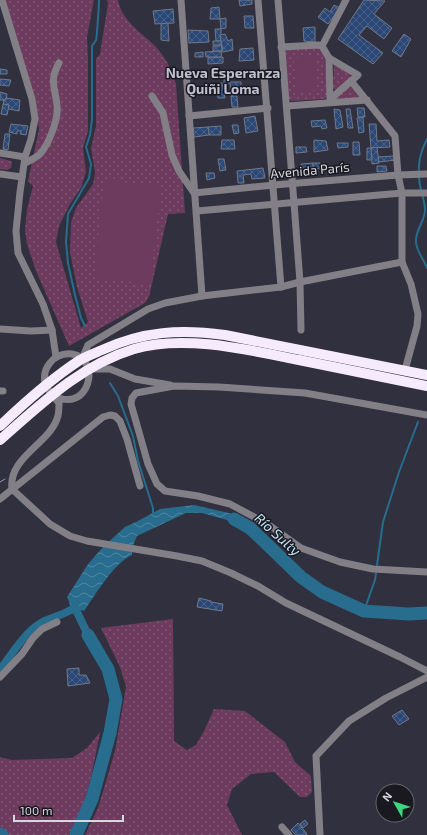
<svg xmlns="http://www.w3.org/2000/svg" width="427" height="835" font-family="'Exo 2',sans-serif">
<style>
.grass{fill:url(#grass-dots)}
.pitch{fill:#6d3b5d}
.water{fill:url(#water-waves)}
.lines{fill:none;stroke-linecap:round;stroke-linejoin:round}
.stream{stroke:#286c8e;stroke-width:2}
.canal{stroke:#286c8e;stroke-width:8}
.river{stroke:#286c8e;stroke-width:13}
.building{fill:url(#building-cross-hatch);stroke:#6f7887}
.minor{stroke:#837f86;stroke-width:7}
.highway{stroke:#f6ebfc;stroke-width:10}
.tram{stroke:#9999a4;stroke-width:1}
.labels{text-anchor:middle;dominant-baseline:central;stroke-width:3;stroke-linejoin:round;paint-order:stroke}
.street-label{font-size:13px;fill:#d8d7e1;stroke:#19191f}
.neighbourhood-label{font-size:14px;font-weight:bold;fill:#bfbfd1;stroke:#19191f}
.water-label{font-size:14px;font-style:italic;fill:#bfe3f7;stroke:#19191f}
</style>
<defs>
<pattern id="grass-dots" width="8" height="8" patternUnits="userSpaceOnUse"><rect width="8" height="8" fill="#6d3b5d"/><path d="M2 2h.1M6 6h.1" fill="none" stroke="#815774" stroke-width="1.8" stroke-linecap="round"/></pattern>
<pattern id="water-waves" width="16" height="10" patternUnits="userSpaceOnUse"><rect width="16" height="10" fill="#286c8e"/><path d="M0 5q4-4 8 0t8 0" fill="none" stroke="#5187a3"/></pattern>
<pattern id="building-cross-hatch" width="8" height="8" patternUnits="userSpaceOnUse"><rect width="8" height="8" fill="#2b4775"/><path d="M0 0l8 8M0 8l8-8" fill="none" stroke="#496188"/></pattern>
</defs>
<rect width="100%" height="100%" fill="#30303e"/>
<g class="grass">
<path d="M5,0H94L87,37L88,60V131L83,148L86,172L81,188L70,204L59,226L56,242L81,328L88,322L77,287L70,252L71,222L76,208L93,184L95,173L91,148L96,126V59L100,54L108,3L107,0H118C122,21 140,31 155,46C165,56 172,70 176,84L185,213L168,214L149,297L145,303L69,346L36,271L27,244L25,230L27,209L33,186L28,181L39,129L34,94Z"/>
<path d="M314,46L321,49L325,56L327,96L325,99L291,101L289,99L285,50Z"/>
<path d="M334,64L350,74L351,77L336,90L333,88Z"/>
<path d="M350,86L360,98L336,99V97Z"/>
<path d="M0,158L11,161L12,163L11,168L7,170L0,169Z"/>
<path d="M173,619L174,741L187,750L196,745L205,729L214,709L245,711L285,742L295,762L311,776L312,792L307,797H300L274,772L251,774L232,789L227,805L242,835H85L98,808L115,751L126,687L120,667L101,628Z"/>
<path d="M100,732C93,767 88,805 69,835H9L0,830V757L12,760L72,758L87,748Z"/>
</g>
<g class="pitch">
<path d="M315,57L317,90L295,92L294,58Z"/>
<path d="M104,180L161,186L150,284L94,278Z"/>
</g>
<path class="water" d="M194,505L229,513L251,524L245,532L227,520L202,513H186L137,536L132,548V555C114,563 96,594 84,611L81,610L72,614L69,610L71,607L67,597L88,564L104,546L125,527L136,522L160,509Z"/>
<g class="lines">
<g class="stream">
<path d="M419,172C418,160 422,149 427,139"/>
<path d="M419,177C419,188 425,199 425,210C425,220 416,230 416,240C415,250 424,259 427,268"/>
<path d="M85,326L81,318L75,295L68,263L66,242L68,214L89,178L91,164L86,147L90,135L92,119V46C93,44 95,42 96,40C97,38 99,3 99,0"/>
<path d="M110,383L118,396L133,436L138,461L153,508V514"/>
<path d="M377,565L383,522L399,472L418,422"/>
<path d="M364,611L375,580L376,573"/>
</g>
<g class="canal">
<path d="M77,612L88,635"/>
<path d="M0,668L3,666C13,652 26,632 41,623C52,617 65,615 75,607"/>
</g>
<g class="river">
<path d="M234,519L250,528L301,577L322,592L364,611L408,614L427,613"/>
<path d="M0,834L2,835"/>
<path d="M76,835L92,799L110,733L116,699L108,669L88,635"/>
</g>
</g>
<g class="building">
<path d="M239,0H252V4L240,6Z"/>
<path d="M364,0L385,1L374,14L392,28L384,39L367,26L359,35L383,53L373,64L338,39Z"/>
<path d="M334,5L340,8L328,24L318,17L325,8L330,12Z"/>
<path d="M219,7L220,19H210L211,8Z"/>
<path d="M173,9L174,23L155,24L153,11Z"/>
<path d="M244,16H253L254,28H245Z"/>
<path d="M226,18V28L221,29L220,19Z"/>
<path d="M168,23L169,41L161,40V24Z"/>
<path d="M315,27V42L304,41L303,28Z"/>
<path d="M215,29H221V41H216Z"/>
<path d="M188,30L208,31L209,42L189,43Z"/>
<path d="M225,34L228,41L232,39L233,50L223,52L220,35Z"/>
<path d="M404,34L411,39L401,57L392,51Z"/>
<path d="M213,41H221L222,51H213V46H220V45H213Z"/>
<path d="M253,48L254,60L239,61L240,49Z"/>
<path d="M222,51L221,57H206L205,52Z"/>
<path d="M203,52V57H195V53Z"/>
<path d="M223,57V63L208,64V58Z"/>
<path d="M0,69L7,70V74H0Z"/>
<path d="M230,71V83L224,84V72Z"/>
<path d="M0,79L11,80L9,86L0,85Z"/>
<path d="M230,82H241V88L237,89V94L231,95Z"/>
<path d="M222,83L225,98H218L217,84Z"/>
<path d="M0,92L7,94L6,100H0Z"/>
<path d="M231,96H237L238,107H232Z"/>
<path d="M6,98L20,100L19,111L8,109L9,105L3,104L4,100H6Z"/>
<path d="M3,104L9,105L7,115L1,114Z"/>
<path d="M357,108H364L365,117H358Z"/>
<path d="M334,109L340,110L343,127L336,129Z"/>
<path d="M346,109H350L353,128H348Z"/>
<path d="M255,116L258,131L246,133L244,118Z"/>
<path d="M363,117L364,132L359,133L357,118Z"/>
<path d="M325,120L327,128L322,129L321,126L312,127L311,121Z"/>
<path d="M11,124L28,126L26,135L20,134L21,131H17V134L9,132Z"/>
<path d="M369,124H376L377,141L389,140L390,147L371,148Z"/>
<path d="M232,125H238L239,133L234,134Z"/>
<path d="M221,126V135H209L208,127Z"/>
<path d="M208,127L209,135L194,137L193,128Z"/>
<path d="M5,134H10L8,150L3,149Z"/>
<path d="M222,140H234L235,149H221Z"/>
<path d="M314,140L326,141L328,150L314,152Z"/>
<path d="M353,142H359L360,155H353Z"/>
<path d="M337,143H348V147L338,148Z"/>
<path d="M296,147H306L307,152L296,153Z"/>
<path d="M377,147L379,163L372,164L371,148Z"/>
<path d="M367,148H371L372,160H367Z"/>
<path d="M394,156L396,160L379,162L378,157Z"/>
<path d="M218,159H224L226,170L220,171Z"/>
<path d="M313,163V168L302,170L301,164Z"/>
<path d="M313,163H320L321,168L314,169Z"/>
<path d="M377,166H386L387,171L377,172Z"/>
<path d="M263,168L265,178L252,179L251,174L243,175L244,183H238L237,171Z"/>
<path d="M206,173H214L215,178L207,180Z"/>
<path d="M199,598L211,601V602L223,604L222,611L197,607Z"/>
<path d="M79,668V675H86L90,683L68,686L67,669Z"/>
<path d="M402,710L409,719L399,725L392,716Z"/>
<path d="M305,820L308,824L303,828L300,824Z"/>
<path d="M298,823L307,834L305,835H296L291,830Z"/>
</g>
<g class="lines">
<g class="minor">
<path d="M2,0L32,99L35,119L31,139L25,157L20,192L16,231L18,253L43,304L52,330L56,357"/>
<path d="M181,0L202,296"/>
<path d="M258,0L281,287"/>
<path d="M278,0L294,203L300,282L301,330"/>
<path d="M281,47L318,45L322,46"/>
<path d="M329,58L330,101"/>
<path d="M351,81L395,136L398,175L402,193V262L411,284L418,314L417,326L405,370"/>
<path d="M152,96L163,113L172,155L179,171L194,193L274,185L398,175L427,174"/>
<path d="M330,102L335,95L358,75L329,58L322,46L346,0"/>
<path d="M287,106L367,100"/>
<path d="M189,116L268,108"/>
<path d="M0,153L25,157L27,162C31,160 37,157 40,154C49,144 59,118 57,105C55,87 49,81 59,63"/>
<path d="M0,174L22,177"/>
<path d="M197,211L402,193H427"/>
<path d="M0,329L31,331L52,330"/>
<path d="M82,359L88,345L148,309L165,303L202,296L281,287L300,282L402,262"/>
<path d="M93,369H110L135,379L170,385"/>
<path d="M0,391H3"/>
<path d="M52,395C90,416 102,358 72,354C54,352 40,369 46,386C49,392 55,398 59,403C59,408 59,414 57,419C48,444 8,458 12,489L50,524L70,536L87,541L177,556L202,561L231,573L258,586L286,603L400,657L427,671"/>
<path d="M427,415L305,393L219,387L174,386L136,393L132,398L131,404L148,464L157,484L165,491L198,496L230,504L269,525L301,548L340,562L373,569L427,572"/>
<path d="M0,499L103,417L110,415L115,416L120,421L127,439L140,486"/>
<path d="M0,677L22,654L33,638L42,629L57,622"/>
<path d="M282,827L289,835"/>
<path d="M320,835L316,756L349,721L386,698L427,677"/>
</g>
<g class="highway">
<path d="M0,426C25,402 51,379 80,360C87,356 95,353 102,350C143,331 181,329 225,335L427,375"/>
<path d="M0,440C41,404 81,365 134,349C184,334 249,350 299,360C342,369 384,377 427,386"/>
</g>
<path class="tram" d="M0,482L5,479"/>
</g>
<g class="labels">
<g class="street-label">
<text transform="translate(310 170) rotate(-5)">Avenida París</text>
</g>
<g class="neighbourhood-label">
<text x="223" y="72">Nueva Esperanza<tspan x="223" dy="16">Quiñi Loma</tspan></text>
</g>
<g class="water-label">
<text transform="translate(278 534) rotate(42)">Río Sulty</text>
</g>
</g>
<g transform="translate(395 803) rotate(309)"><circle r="19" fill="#19191f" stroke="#65656d"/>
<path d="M0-3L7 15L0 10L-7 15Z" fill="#3bd77f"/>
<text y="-6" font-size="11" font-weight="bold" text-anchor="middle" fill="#d8d7e1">N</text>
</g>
<path d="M14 815v6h109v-6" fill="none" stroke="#d8d7e1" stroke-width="2"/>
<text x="20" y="815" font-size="12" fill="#d8d7e1" stroke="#19191f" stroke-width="3" paint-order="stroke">100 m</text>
</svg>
